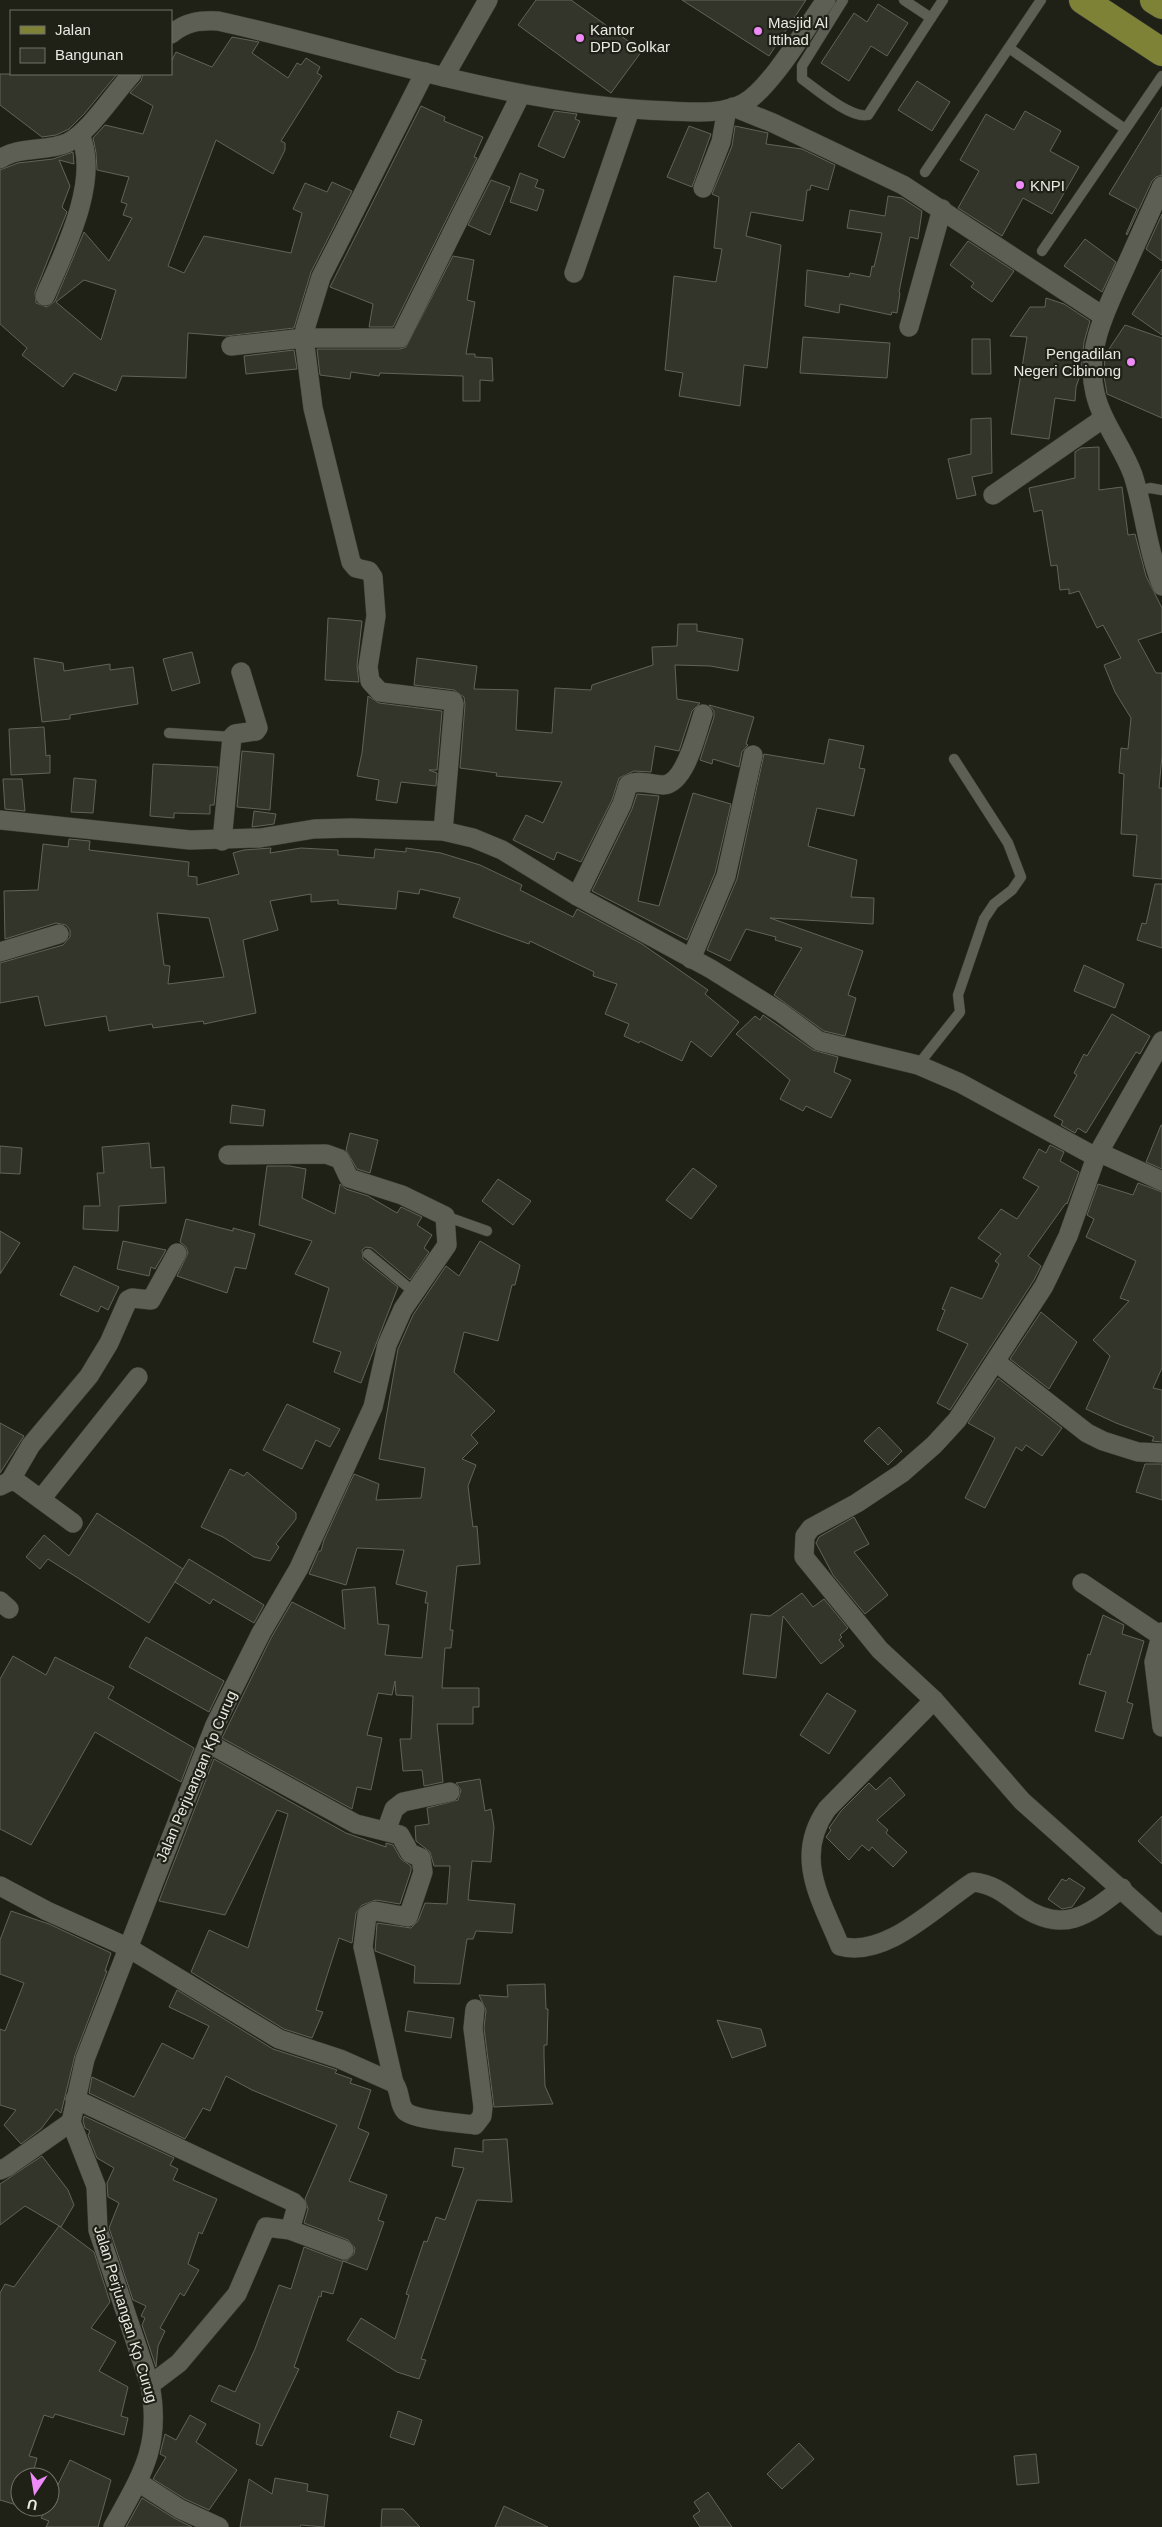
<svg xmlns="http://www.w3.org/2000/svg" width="1162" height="2527" font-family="Arial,sans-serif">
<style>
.building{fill:#33352b;stroke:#626358;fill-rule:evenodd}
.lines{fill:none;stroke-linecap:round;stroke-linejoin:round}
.lane-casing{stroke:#3a3b35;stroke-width:11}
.street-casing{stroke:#3a3b35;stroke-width:20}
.primary-casing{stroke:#3a3b35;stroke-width:29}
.lane{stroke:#5e5f54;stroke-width:10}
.street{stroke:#5e5f54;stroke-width:19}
.primary{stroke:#7d8237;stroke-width:28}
.poi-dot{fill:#ee8bf8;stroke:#1f2117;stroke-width:2}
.labels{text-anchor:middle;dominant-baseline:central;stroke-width:4.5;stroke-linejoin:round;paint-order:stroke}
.poi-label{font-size:15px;fill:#e9eae3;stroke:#1f2117;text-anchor:start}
.street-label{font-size:15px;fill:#e9eae3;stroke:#1f2117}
</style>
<rect width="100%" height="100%" fill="#1f2117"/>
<g class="building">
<path d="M536,0H571L642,51L611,93L518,25Z"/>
<path d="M682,0H806L769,56Z"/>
<path d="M878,4L908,23L887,56L871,46L849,81L821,63L854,13L867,22Z"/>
<path d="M232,37L259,42L252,53L288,78L297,63L301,65L306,58L320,67L317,73L322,76L281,141L285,143V150L273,174L216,140L168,266L184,273L204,236L291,253L302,213L293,209L305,183L327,192L332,182L352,191L311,272L294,328L226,336L188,333L186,378L122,376L116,391L74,373L63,387L22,355L27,348L0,324V170L18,163L53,159L73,152L74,164L59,160L70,186L62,207L67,212L35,292L36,303L47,307L55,301L84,232L109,261L132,218L123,215L127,204L121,202L129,177L97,170L96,153L93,138L105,125L143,134L153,106L130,93L141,81L143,74H171V62L176,52L212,67ZM84,280L116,290L101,340L56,302Z"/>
<path d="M0,74H117L84,114L69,129L56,135L42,137L0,105Z"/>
<path d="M917,81L950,102L932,131L898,110Z"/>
<path d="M421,106L445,117L444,121L483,137L474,157L477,158L393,327H369L373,304L330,287Z"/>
<path d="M1162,107V175L1156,177L1152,181L1127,235L1126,234L1137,209L1109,194Z"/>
<path d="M554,111L577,114L575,119L580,121L564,158L538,146Z"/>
<path d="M1025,111L1061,131L1050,151L1079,167L1052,214L1023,198L1002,236L958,208L979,171L960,160L986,114L1014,130Z"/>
<path d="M689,126L711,134L692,187L667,177Z"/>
<path d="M735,126L768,133L766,144L802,149L835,165L828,190L811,185L810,190H807L803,221L751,212L746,236L781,245L767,368L744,365L740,406L679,396L683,373L665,370L674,276L716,282L722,249L714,248L719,197L712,194L732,146Z"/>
<path d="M520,173L538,180L535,187L544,190L537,211L510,202Z"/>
<path d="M491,180L510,187L490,235L468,225Z"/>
<path d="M888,196L902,198L922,211L918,239L910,237L899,292L900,293L897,313L892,312L891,315L840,304L839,313L805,306L807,270L849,277L850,273L870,277L872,266L874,267L882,233L847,228L850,210L885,216Z"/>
<path d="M1162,214V261L1146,249Z"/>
<path d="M1085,239L1116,262L1102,292L1064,266Z"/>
<path d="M968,241L1014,271L992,302L971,287L974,283L950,265Z"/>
<path d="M453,256L474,260L467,300L475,302L466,354H475V357L492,358L493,381L480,380V401H463V376L380,373L379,376L351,372L350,379L320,375L317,349H400L406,347Z"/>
<path d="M1162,269V335L1132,314Z"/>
<path d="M1046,298L1064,304L1090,321L1084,342L1081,372L1076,387L1075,401L1055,398L1049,439L1011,434L1027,337L1010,336L1030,307H1045Z"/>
<path d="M1125,325L1162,338V418L1107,394L1104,376L1105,355Z"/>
<path d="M803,337L890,343L887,378L800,373Z"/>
<path d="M972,339H990L991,374H972Z"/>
<path d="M294,350L297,369L246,374L244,356Z"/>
<path d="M991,418L992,473L972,477L976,495L957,499L948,459L971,454V419Z"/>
<path d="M1099,447V490L1122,487L1128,535L1135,534L1146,576L1162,608V632L1138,640L1156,673H1162V756L1159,788H1162V879L1133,876L1137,835L1121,834L1124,774L1119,773L1121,748L1128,749L1131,718L1115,692L1104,665L1121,658L1103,625L1097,628L1079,591L1069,594V589L1060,590L1057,565L1051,566L1042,510L1034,512L1029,488L1075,478V452L1081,448Z"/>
<path d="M328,618L362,621L357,666L359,682L325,680Z"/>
<path d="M678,624H697V631L743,639L738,671L710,666L675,665L677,699L700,703L692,711L679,751L655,746L651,772L634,771L619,778L612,800L581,862L557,852L554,860L513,840L526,815L543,823L562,782L496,776L497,773L460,768L465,705L464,697L454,690L414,685L417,658L477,666L474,689L518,690L516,730L552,733L555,688L591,690L592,685L653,665L652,647L677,646Z"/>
<path d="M192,652L200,683L172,691L163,659Z"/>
<path d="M34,658L63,663L64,671L110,664V670L133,667L138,704L70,715V719L42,722Z"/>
<path d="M368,696L379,703L442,711L437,770H429L437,773L436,786L401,782L397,803L376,800L379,780L357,776L362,753Z"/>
<path d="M709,705L754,717L746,744L748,745L742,752L739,767L713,759L712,764L700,760L714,717V711Z"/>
<path d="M44,727L46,756L50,755V773L11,775L9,729Z"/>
<path d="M829,739L864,746L859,768L865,769L854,816L817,808L808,846L857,860L851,897L874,898L873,924L770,918L863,951L848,995L856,998L845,1036L824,1031L774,995L802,948L775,940L776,937L746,929L730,961L707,950L737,879L764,754L824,764Z"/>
<path d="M242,751L274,754L270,810L237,807Z"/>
<path d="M153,764L218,767L214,805H210V814L174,813V818L150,816Z"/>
<path d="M74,778L96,780L93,813L71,812Z"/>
<path d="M3,779H22L25,811L5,809Z"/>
<path d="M693,793L731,804L715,873L687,940L592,891L632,809L637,794L659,796L638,901L659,906Z"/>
<path d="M254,811L276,814L274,824L252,827Z"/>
<path d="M69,839L90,841L89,850L189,862L188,876L197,877V885L239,874L233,853L244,850L271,848L270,853L301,848L338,850V855L374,858L375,849L406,852V848L441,853L480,865L522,885L520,890L573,917L577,909L642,944L708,990L705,994L739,1022L711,1057L691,1041L682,1061L640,1041L639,1043L624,1036L629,1024L605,1014L617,984L593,976L594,972L530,941L529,944L453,917L460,898L420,889L419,894L398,891L396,909L338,904V900L311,902V894L270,901L278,930L243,940L256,1013L204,1024L203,1021L153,1028L152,1024L109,1031L106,1016L45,1026L38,996L0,1003V963L63,945L70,937V930L66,925L56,923L5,939L4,891L38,890L43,844L68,847ZM157,913L209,918L224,977L168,984L170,966L164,965Z"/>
<path d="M1155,884H1162V948L1137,940L1142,923L1146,924Z"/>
<path d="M1084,965L1124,984L1115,1008L1074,991Z"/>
<path d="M1112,1014L1150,1036L1140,1054L1136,1052L1086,1133L1078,1128L1075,1133L1061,1125L1063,1121L1054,1116L1077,1075L1074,1073L1084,1054L1087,1056Z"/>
<path d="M763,1015L813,1050L838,1057L834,1072L851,1080L831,1118L806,1106L803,1111L780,1099L790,1080L736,1034L755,1016L760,1020Z"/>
<path d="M232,1105L265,1110L263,1126L230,1123Z"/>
<path d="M1161,1125H1162V1169L1146,1162Z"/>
<path d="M350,1133L378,1140L370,1173L357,1169L346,1150Z"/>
<path d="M149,1143L151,1168L164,1167L166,1203L119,1206L118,1231L83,1229L84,1206H100L97,1173H104L102,1147Z"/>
<path d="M1050,1145L1064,1152L1060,1161L1079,1172L1067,1204L1066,1203L1028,1256L1041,1266L1034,1280L950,1410L937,1403L968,1344L937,1330L945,1310L942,1309L951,1287L982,1299L999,1264L995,1261L1001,1254L978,1238L1001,1209L1017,1219L1039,1187L1023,1178L1039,1149L1046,1153Z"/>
<path d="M0,1146L22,1148L20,1174L0,1173Z"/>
<path d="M267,1166H290L306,1169L302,1198L335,1214L340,1184L346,1189L368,1196L397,1213L401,1207L422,1217L417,1225L432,1235L424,1248L429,1252L410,1280L372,1248L366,1247L362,1250L363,1259L398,1287L361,1383L334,1372L341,1352L313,1342L329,1288L295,1274L312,1241L259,1225Z"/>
<path d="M693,1168L717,1186L691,1219L666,1200Z"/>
<path d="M498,1179L531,1201L513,1225L482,1201Z"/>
<path d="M1138,1183L1162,1192V1368L1153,1388L1162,1390V1442L1152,1441L1154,1437L1116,1423L1086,1409L1110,1356L1093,1340L1129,1301L1120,1298L1136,1261L1086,1237L1094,1219L1087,1215L1098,1184L1133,1195Z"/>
<path d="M186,1219L233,1231V1228L255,1234L246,1269L235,1267L227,1293L177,1276L188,1253L186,1247L180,1242Z"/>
<path d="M0,1231L20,1243L0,1274Z"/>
<path d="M123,1241L166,1250L155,1269L151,1267L149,1276L117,1269Z"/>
<path d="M480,1241L520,1265L515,1285H512L498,1341L464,1332L454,1372L495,1411L471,1435L478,1443L462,1459L476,1465L468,1486L473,1527L477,1526L480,1564L457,1566L450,1630H453L451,1648H445L442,1688H479V1707H473V1724H437L443,1782L424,1786L422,1770L403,1771L400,1739H411L413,1696L396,1695L395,1681L392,1695L378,1693L367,1735L382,1738L371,1790L357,1787L352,1809L222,1738L271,1638L292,1602L345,1629L342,1590L375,1587L378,1624L389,1625L385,1655L422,1658L428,1603H425L427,1592L396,1584L404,1550L357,1548L346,1585L309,1574L319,1551H321L324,1540L354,1474L379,1484L376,1500L421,1498L425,1468L379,1459L398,1349L413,1315L446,1266L459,1276Z"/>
<path d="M74,1266L119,1287L108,1310L101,1306L98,1312L60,1295Z"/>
<path d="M1041,1312L1077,1342L1049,1389L1010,1359Z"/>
<path d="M998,1378L1062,1428L1042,1456L1026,1445L1022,1451L1016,1447L985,1508L965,1498L995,1438L968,1423Z"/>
<path d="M287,1404L340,1429L330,1447L316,1440L302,1469L263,1450Z"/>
<path d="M0,1423L24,1436L0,1473Z"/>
<path d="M879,1427L902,1451L888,1465L864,1441Z"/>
<path d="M1145,1464H1162V1500L1136,1492Z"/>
<path d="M230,1469L244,1476L247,1472L296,1513V1519L276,1544L279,1547L270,1561L254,1557L223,1537L201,1527Z"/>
<path d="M97,1513L183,1569L149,1623L48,1559L40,1569L26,1557L44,1535L69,1556Z"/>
<path d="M854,1517L869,1544L854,1552L888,1595L865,1614L833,1575L816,1543L819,1537Z"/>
<path d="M189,1559L264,1605L254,1623L213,1599L210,1604L175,1582Z"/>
<path d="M802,1593L813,1607L824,1599L848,1628L840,1635L842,1637L839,1640L844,1646L821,1664L783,1616L776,1678L743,1674L751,1614L770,1616Z"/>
<path d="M1103,1615L1124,1625L1122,1634L1144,1641L1127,1702L1133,1704L1123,1739L1095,1731L1106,1692L1079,1684L1088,1654L1090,1655Z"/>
<path d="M146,1637L224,1681L209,1712L129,1667Z"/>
<path d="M13,1656L46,1675L55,1657L114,1687L108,1698L194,1748L181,1782L95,1732L31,1845L0,1829V1679Z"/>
<path d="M827,1693L856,1711L829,1754L800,1735Z"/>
<path d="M214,1759L346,1833L386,1847V1843L393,1845L401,1859L411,1866V1871L400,1904L376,1900L362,1905L356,1913L352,1943L339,1938L316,2010L323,2012L312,2038L284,2029L191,1972L209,1930L248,1948L288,1814L277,1810L225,1915L159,1901Z"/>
<path d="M890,1777L905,1795L877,1820L888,1830L886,1833L907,1852L893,1867L872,1847L869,1851L862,1845L849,1860L826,1837L831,1830L829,1828L841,1811L869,1783L876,1790Z"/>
<path d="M480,1779L485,1811L491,1809L494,1827L491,1862L472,1861L468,1900L515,1904L512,1933L476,1931L473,1939H467L460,1984L414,1983L415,1966L375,1951L377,1923L411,1928L418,1921L425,1903L447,1904L450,1866H434L430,1852L416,1841L415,1826L429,1824L427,1808L458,1800L461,1790L456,1783Z"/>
<path d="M1162,1816V1864L1138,1841Z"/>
<path d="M1069,1878L1085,1888L1072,1907L1062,1909L1048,1899L1062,1879L1066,1881Z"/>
<path d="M11,1911L49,1924L111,1953L105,1971H107L75,2055L61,2113L56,2109L41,2129L21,2144L4,2125L16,2110L0,2105V2029L5,2031L24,1983L0,1974V1940Z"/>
<path d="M545,1984L546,2009H548L547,2045H544V2056L545,2086L553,2104L494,2107L484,2028L486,2010L479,1995L508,1997L507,1985Z"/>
<path d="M177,1990L273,2049L331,2068L337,2070L335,2073L352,2079L350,2083L371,2090L358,2128L369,2133L349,2181L387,2195L378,2220L384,2222L367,2270L343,2261L333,2294L322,2291L321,2297L319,2296L294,2367L299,2369L262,2446L256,2444L260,2424L211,2401L219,2385L235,2392L255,2349L279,2285L291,2289L304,2247L341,2261H346L354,2254L355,2248L348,2240L304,2223L308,2209L305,2199L337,2125L252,2090L226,2076L210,2111L203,2108L185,2139L89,2093L92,2077L134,2097L162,2043L193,2059L209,2026L169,2007Z"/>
<path d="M408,2011L454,2018L451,2038L405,2031Z"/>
<path d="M717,2020L761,2029L766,2046L732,2058Z"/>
<path d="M84,2116L174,2158L170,2165L178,2169L173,2180L217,2199L202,2234L199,2232L188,2264L199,2270L184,2296L180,2293L160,2328L165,2331L158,2346L156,2367L142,2325L145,2318L141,2316L146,2306L133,2300L109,2228L119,2203L108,2197L107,2183L114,2168L97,2158L88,2135L90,2131L85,2128L83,2121Z"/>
<path d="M507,2139L512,2202L477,2200L421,2359L426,2360L419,2379L397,2372L347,2340L361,2318L395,2339L409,2295L406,2294L424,2241L427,2242L436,2217L445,2220L464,2168L452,2166L455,2148L483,2152V2140Z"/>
<path d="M42,2156L68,2190L74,2205L61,2227L25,2206L0,2225V2184Z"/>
<path d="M59,2226L94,2252L110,2302L91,2328L116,2342L99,2371L128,2387L121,2416L128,2418L124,2435L55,2414L53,2418L44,2415L29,2456L37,2458L32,2477H20V2506L0,2500V2293L5,2284L14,2287Z"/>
<path d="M398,2411L422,2420L414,2445L390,2437Z"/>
<path d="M190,2415L206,2424L196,2442L237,2470L209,2510L185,2499L153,2479L166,2457L160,2454L165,2434L176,2440Z"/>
<path d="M799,2443L814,2459L782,2489L767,2474Z"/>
<path d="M1036,2454L1039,2483L1017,2485L1014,2456Z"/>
<path d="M70,2460L111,2480L98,2527H46L49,2521L41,2518L47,2507H50V2501Z"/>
<path d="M275,2478L308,2484L307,2491L328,2495L324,2527L301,2525L300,2527H240L249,2479L272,2494Z"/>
<path d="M708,2492L732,2527H700L693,2516L700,2511L694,2502Z"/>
<path d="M142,2498L174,2518L192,2527H126Z"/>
<path d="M504,2506L548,2527H495Z"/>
<path d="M382,2509H403L420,2527H381Z"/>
</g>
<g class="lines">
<defs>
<g id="lane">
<path d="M843,0L802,66V79C816,89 851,119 868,115L931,18L904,0"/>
<path d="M931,18L943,0"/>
<path d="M1009,48L1125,129"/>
<path d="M925,172L1041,0"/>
<path d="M1042,251L1162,76"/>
<path d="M1137,491L1150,488L1162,490"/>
<path d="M169,733L232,737"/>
<path d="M918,1065L960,1012L958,995L984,919L994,904L1012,890L1021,877L1008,843L954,759"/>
<path d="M445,1216L487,1231"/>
<path d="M368,1254L415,1293"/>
</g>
<g id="street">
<path d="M171,34C186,22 199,20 218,21C367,54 515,106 669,111C693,112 722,115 744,103C771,88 807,26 826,0"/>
<path d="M425,72L321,277L305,329L304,338L313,408L351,562L356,568L369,571L373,577L376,616L368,667L370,681L380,692L453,701L454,704L443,831"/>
<path d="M444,77L488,0"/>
<path d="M733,107L773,123L903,185L1103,316"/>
<path d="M0,159C19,146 46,152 67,143C89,133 114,93 132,74"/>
<path d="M1162,186C1150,213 1138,239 1126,266C1109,304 1084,349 1095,393C1102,423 1123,447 1133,475C1145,512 1147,550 1162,586"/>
<path d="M703,188L721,142L727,109"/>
<path d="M574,273L630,110"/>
<path d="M45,296C63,254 101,180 80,135"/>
<path d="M909,327L942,209"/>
<path d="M231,346L304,338H400L521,94"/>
<path d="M993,495L1104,418"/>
<path d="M0,820L190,840L260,838L314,829L351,828L443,831L473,838L502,850L577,896L711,969L780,1012L819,1041L918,1065L960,1083L1096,1157"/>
<path d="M222,841L232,737L235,734L256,731L258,728L241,672"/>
<path d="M577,896L622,804L628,785C638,779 652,785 663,785C686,784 697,731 703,714"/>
<path d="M0,952L59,934"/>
<path d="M691,959L726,876L753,755"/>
<path d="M1162,1041L1096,1157L1068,1236L1044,1286L957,1420L934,1445L902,1473L857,1503L811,1528L805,1536L804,1557L880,1650L934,1700L1022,1801L1162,1926"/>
<path d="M1098,1152L1162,1181"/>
<path d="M996,1362L1087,1433L1103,1441L1138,1452L1162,1453"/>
<path d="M10,1481L31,1445L89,1376L109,1343L128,1300L132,1298L151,1300L177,1253"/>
<path d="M0,1486L10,1481L17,1482L73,1523"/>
<path d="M41,1499L138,1377"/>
<path d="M1082,1583L1161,1636"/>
<path d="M0,1601L9,1609"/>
<path d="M1162,1632L1154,1662L1162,1727"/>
<path d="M934,1700L827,1809C793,1857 821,1899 840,1946C886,1959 937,1905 973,1882C993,1884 1005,1894 1020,1905C1063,1935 1087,1916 1122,1888"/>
<path d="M208,1743L356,1824L400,1835L410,1853L421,1858L423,1872L408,1917L375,1911L367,1915L363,1947L394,2083"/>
<path d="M386,1831L394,1809L403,1802L450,1792"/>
<path d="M0,1886L47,1911L127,1947L279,2039L340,2059L394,2083C401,2091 398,2104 405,2111C414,2120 461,2123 475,2125L482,2116L483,2107L473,2028L475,2009"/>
<path d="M75,2099L293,2202L297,2206L290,2230"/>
<path d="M0,2170L7,2167L71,2122"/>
<path d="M150,2385L179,2363L237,2294L266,2227L290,2230L344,2250"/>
<path d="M138,2482L180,2509L219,2527"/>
<path d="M113,2527C141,2476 162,2446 150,2385L98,2230L96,2186L71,2122L85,2059L215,1725L261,1633L299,1568L373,1407L387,1345L403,1309L447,1245L445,1216L402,1195L349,1178L340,1159L326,1154L228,1155"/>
</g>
<g id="primary">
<path d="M1083,0L1162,52"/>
<path d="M1154,0L1162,5"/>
</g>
</defs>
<use href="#lane" class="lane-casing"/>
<use href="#street" class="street-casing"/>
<use href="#primary" class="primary-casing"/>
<use href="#lane" class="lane"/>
<use href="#street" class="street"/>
<use href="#primary" class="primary"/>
</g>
<g class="poi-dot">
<circle cx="758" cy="31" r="5"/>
<circle cx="580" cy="38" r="5"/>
<circle cx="1020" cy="185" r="5"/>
<circle cx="1131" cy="362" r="5"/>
</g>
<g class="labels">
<g class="poi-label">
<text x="768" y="22">Masjid Al<tspan x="768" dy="17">Ittihad</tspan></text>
<text x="590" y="29">Kantor<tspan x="590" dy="17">DPD Golkar</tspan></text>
<text x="1030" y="185">KNPI</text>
<text x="1121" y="353" text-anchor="end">Pengadilan<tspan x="1121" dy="17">Negeri Cibinong</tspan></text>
</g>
<g class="street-label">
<text transform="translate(196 1776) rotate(-67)">Jalan Perjuangan Kp Curug</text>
<text transform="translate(126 2314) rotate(73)">Jalan Perjuangan Kp Curug</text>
</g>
</g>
<rect x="10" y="10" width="162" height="65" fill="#1f2117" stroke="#707169"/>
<rect x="20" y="26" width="25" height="8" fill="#7d8237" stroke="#707169"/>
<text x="55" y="35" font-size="15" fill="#e9eae3">Jalan</text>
<rect x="20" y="48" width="25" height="15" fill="#33352b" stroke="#707169"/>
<text x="55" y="60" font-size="15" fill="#e9eae3">Bangunan</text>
<g transform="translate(35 2492) rotate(192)"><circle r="24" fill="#1f2117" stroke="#707169"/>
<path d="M0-4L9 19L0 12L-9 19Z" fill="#ee8bf8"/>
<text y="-8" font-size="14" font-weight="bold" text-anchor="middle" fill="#e9eae3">U</text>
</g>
</svg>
